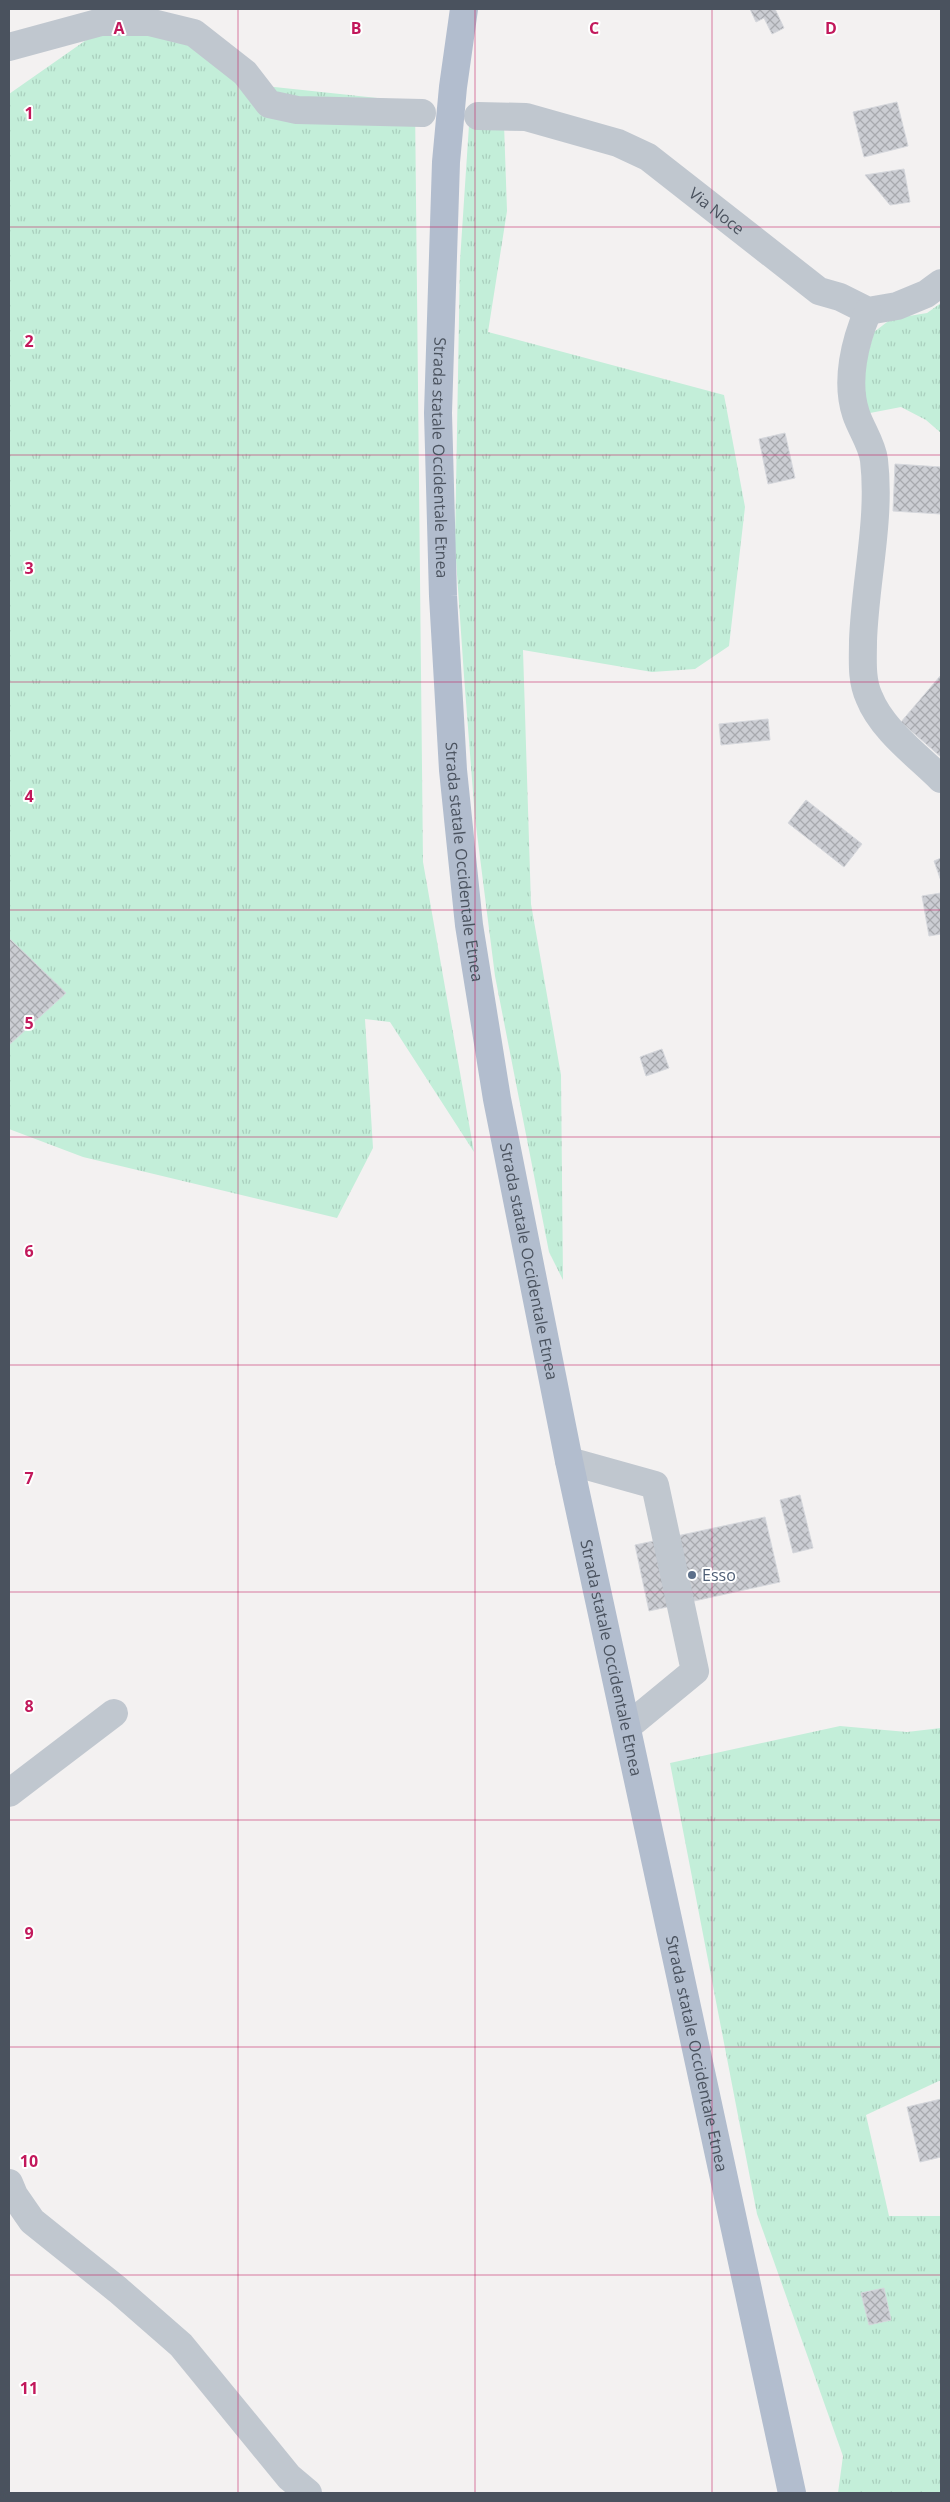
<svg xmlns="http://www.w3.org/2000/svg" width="950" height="2502" font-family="'Open Sans',sans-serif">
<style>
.grass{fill:url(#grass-tufts)}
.building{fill:url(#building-cross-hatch);stroke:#d5d7dc}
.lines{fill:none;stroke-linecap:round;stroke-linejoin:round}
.minor{stroke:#c0c7cf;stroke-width:28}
.major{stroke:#b2bdce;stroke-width:28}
.grid{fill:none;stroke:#c2185b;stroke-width:1;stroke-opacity:0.55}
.service-dot{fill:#5c6f8a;stroke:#fff;stroke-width:2}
.labels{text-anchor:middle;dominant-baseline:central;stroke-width:4;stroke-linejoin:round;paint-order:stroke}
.street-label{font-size:16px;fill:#4a525e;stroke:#fff}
.service-label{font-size:16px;fill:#4e5e75;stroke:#fff;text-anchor:start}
.grid-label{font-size:16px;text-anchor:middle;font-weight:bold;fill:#c2185b;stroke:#fff;stroke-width:4;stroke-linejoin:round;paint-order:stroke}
</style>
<defs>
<pattern id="grass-tufts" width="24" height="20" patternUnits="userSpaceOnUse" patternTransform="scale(1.25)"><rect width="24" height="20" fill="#c3eed9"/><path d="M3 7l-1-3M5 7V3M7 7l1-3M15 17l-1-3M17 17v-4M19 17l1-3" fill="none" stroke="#a9cebd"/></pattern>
<pattern id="building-cross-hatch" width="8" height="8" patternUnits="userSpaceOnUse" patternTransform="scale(1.25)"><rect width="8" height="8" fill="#cbcdd3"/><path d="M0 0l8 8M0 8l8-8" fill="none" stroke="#a7a9ae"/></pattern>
</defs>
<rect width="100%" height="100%" fill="#f3f1f1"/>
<g class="grass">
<path d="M129,10L265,86L415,102L423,862L474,1152L390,1022L365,1019L373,1148L337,1218L83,1157L9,1129V94Z"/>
<path d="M504,124L507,211L488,332L724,395L745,507L729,646L695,669L652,672L523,650L531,904L561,1075L563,1280L549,1252L495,976L475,818L464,676L455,545L460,261L469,125Z"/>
<path d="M941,303V433L926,420L901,407L870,413L859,387L874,332L891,319L927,313Z"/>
<path d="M840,1726L907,1732L941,1728V2080L866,2115L889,2216H941V2493H838L843,2456L757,2214L670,1763Z"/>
</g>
<g class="building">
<path d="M750,9H775L784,28L772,34L764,18L756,22Z"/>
<path d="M897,102L908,146L864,157L853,112Z"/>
<path d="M904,169L910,202L890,205L865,175Z"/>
<path d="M785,433L795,478L768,484L759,439Z"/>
<path d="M895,464L941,467V514L893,511Z"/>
<path d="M941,675V757L901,722Z"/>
<path d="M768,719L770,740L721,745L719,724Z"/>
<path d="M806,800L862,844L844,867L788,823Z"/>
<path d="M941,858V881L934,861Z"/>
<path d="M941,893V934L929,936L922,896Z"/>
<path d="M9,938L66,993L9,1045Z"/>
<path d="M662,1049L669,1068L646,1076L640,1057Z"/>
<path d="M800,1495L813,1548L793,1553L780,1500Z"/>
<path d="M765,1517L780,1582L649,1611L635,1545Z"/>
<path d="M941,2099V2157L920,2162L907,2107Z"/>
<path d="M884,2288L891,2320L869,2325L861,2293Z"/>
</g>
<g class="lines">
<g class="minor">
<path d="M9,47L101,22H149L194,33L245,73L269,104L297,110L422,113"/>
<path id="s1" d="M478,116L526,117L618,143L648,157L819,291L840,297L868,311L897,306L926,294L941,283"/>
<path d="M868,311C855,341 845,381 856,414C861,429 872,444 874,460C881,519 865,581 863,641C863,659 861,680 869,697C882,730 917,755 941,779"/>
<path d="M569,1461L655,1485L695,1671L627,1727"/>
<path d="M9,1793L114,1713"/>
<path d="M9,2183L14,2195L32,2221L118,2290L181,2345L289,2477L308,2493"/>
</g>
<path class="major" id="s2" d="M464,9L453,87L446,162L438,413L443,596L453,770L469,925L497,1099L569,1461L792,2493"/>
</g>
<path class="grid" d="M238,9V2493M475,9V2493M712,9V2493M9,227H941M9,455H941M9,682H941M9,910H941M9,1137H941M9,1365H941M9,1592H941M9,1820H941M9,2047H941M9,2275H941"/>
<circle class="service-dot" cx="692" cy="1575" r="5"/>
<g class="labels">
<g class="street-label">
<text stroke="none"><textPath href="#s1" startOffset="264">Via Noce</textPath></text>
<text stroke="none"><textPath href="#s2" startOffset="450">Strada statale Occidentale Etnea</textPath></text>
<text stroke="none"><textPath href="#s2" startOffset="855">Strada statale Occidentale Etnea</textPath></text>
<text stroke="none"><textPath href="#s2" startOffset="1260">Strada statale Occidentale Etnea</textPath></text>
<text stroke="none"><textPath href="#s2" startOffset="1665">Strada statale Occidentale Etnea</textPath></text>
<text stroke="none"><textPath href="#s2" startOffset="2070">Strada statale Occidentale Etnea</textPath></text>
</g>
<g class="service-label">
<text x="702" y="1575">Esso</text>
</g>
</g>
<g class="grid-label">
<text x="119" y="34">A</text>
<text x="356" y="34">B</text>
<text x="594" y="34">C</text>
<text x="831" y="34">D</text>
<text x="29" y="119">1</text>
<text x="29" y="347">2</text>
<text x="29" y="574">3</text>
<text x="29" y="802">4</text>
<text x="29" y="1029">5</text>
<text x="29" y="1257">6</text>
<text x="29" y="1484">7</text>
<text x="29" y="1712">8</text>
<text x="29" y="1939">9</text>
<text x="29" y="2167">10</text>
<text x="29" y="2394">11</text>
</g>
<rect width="950" height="2502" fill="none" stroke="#4a525e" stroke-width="20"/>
</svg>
